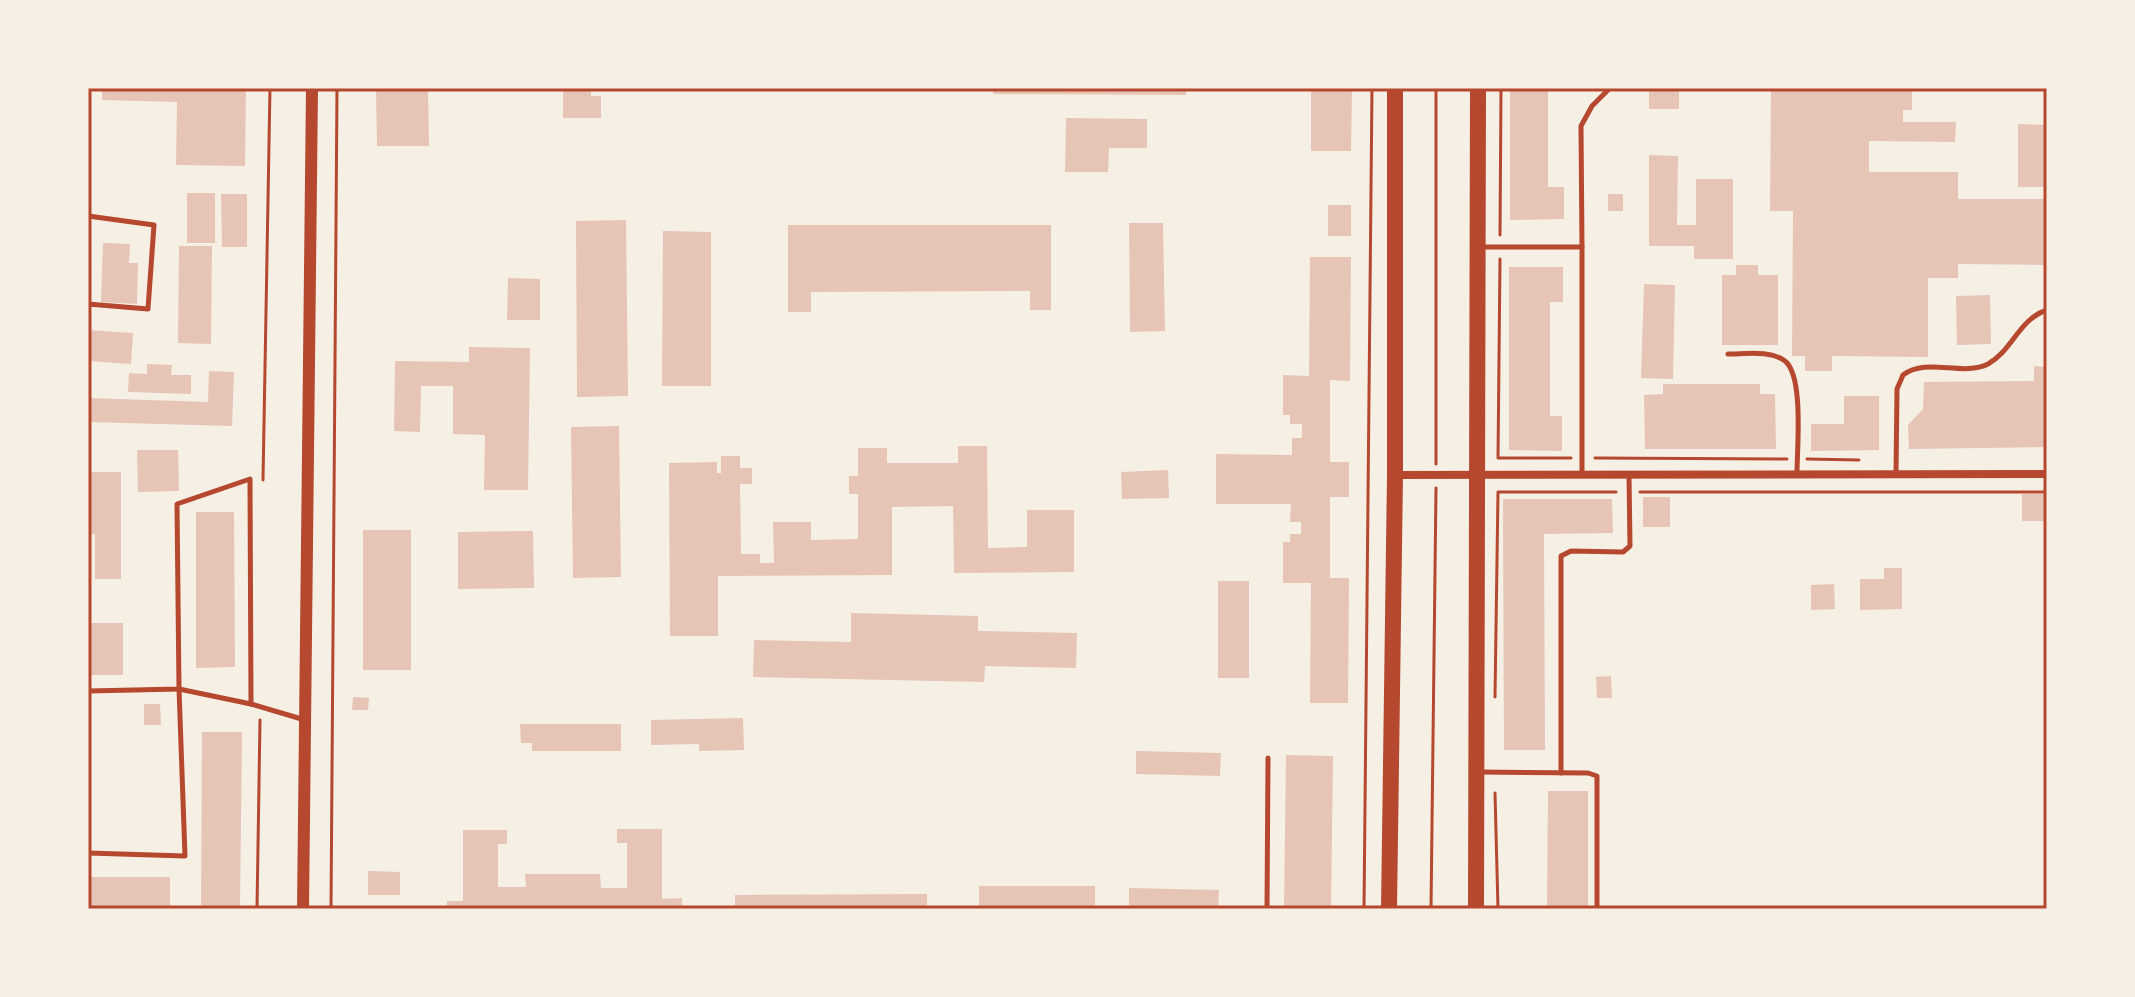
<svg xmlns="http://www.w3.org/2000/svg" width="2135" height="997" font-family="Raleway,sans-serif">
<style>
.building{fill:#e6c5b7}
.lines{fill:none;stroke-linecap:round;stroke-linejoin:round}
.path{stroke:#b5482f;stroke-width:3}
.service{stroke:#b5482f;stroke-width:5}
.minor{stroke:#b5482f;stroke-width:8}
.tertiary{stroke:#b5482f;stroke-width:12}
.primary{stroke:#b5482f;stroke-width:16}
.neatline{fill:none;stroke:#b5482f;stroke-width:3}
</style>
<rect width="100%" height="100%" fill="#f6efe4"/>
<g class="building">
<path d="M102,88H246L245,166L176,165L177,102L102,100Z"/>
<path d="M376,88H428L429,146H377Z"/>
<path d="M563,88H591V96H601V118H563Z"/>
<path d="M993,88H1186V95L993,94Z"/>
<path d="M1311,88H1352L1351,151H1311Z"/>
<path d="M1510,88H1548V187H1564V219L1510,220Z"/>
<rect x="1649" y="88" width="30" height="21"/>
<path d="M1771,88H1912V110H1903V122H1956L1955,142L1869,141V172H1958V199H2047V265L1958,264V278H1928V357L1832,356V371H1805V356H1792L1793,211H1770Z"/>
<path d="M1066,118L1147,119V148H1109L1108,172H1065Z"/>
<path d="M2018,124L2047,125V187H2018Z"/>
<path d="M1649,155L1678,156L1677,225H1696V179H1733V259H1694V246H1649Z"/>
<rect x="187" y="193" width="28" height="50"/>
<path d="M221,194H247V247H222Z"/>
<rect x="1608" y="194" width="15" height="17"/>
<rect x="1328" y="205" width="23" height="31"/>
<path d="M626,220L628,396L577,397L576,221Z"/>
<path d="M1129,223H1163L1165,331L1130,332Z"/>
<path d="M788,225H1051V310H1030V291L811,292V312H788Z"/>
<path d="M663,231L711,232V386H662Z"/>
<path d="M103,243L130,244L129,263H138L137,304L101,302Z"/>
<path d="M179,246H212L211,344L178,343Z"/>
<path d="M1310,257H1351L1350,381L1330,380V462H1349V497H1330V578H1349L1348,703H1310L1311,583H1283V542H1290V534H1301V522H1290L1291,504H1216V454L1292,455V438H1302V424H1290V415H1283V375L1309,376Z"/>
<path d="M1736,265H1758V275H1778V345H1722V275H1736Z"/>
<path d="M1509,267H1563V302H1550V416H1562V451L1509,450Z"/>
<path d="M508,278L540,279V320H507Z"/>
<path d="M1644,284L1675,285L1673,379L1641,378Z"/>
<path d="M1990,295L1991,344L1957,345L1956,296Z"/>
<path d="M88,330L133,333L131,364L88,361Z"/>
<path d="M469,347L530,348L528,490H484L485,435L453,434V386H421L420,432L394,431L395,361L469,362Z"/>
<path d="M147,364L172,365L171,375H191V394L128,392L129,373L147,374Z"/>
<path d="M2034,366L2047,367V447L1909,449L1908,425L1923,409L1924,382L2034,381Z"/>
<path d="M209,371L234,372L232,426L88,422V398L208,402Z"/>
<path d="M1663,384H1760V394H1775L1776,449H1645L1644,395L1663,394Z"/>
<path d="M1844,396H1879V450L1811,451V424H1844Z"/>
<path d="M619,426L621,577L573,578L571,427Z"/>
<path d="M958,446H987L988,548L1027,547V510H1074V572L954,573L953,506L892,507V575L718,576V636H670L669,463L717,462V473H721V456H740V468H752V484H740L741,554H760V563H774L773,522H811V540L858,539V494H849V476H858V448H887V463H958Z"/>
<path d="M137,450H178L179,491L138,492Z"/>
<path d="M1168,470L1169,498L1122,499L1121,472Z"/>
<path d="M88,472H121V579H95V534H88Z"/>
<rect x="2022" y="494" width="25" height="27"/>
<rect x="1643" y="497" width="27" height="30"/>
<path d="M1503,499H1612L1613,533L1544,534L1545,750H1504Z"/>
<path d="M196,512H234L235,667L196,668Z"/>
<rect x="363" y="530" width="48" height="140"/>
<path d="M533,531L534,588L458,589V532Z"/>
<path d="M1884,568H1902V609L1860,610V579H1884Z"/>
<rect x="1218" y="581" width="31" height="97"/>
<path d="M1834,584L1835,609L1811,610V585Z"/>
<path d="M851,613L978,616V631L1077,633L1076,668L985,666L984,682L753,677L754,640L851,642Z"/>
<path d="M91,623H123V675H90Z"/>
<path d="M1611,676L1612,698H1597L1596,677Z"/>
<path d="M353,697L369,698L368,710H352Z"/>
<path d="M144,704H160L161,725H144Z"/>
<path d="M743,718L744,750L699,751V744L651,745V720Z"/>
<path d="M520,724H621V751H532V743H521Z"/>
<path d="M202,732H242L240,909H201Z"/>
<path d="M1136,751L1221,753L1220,776L1136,774Z"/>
<path d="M1286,755L1333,756L1331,909H1284Z"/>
<path d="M1548,791H1588V909H1547Z"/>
<path d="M617,829H662V899L682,898V909H447V901H463V830H507V844H498V887H526L525,874H600L601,888H627V843H617Z"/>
<path d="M368,871L400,872V895H368Z"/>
<rect x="88" y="877" width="82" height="32"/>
<rect x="979" y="886" width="116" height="23"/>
<path d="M1129,888L1219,890L1218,909H1129Z"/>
<path d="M927,894V909H735V895Z"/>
</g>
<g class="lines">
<g class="path">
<path d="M1500,235L1501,88"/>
<path d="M1500,259L1498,458H1571"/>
<path d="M1595,458L1787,459"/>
<path d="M1807,459L1859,460"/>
<path d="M1436,464V88"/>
<path d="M263,480L270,88"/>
<path d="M1640,492H2047"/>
<path d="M1495,697L1498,492H1616"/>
<path d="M1495,793L1498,909"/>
<path d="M257,909L260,720"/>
<path d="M331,909L337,88"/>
<path d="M1364,909L1372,88"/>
<path d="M1431,909L1436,488"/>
</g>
<g class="service">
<path d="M88,216L154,225L148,309L88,304"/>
<path d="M1483,247H1582V475"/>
<path d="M1582,247L1581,126L1592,106L1610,88"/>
<path d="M1728,354C1745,354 1771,350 1785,361C1804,376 1797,449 1797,473"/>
<path d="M1896,474L1897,389L1903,375C1927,357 1962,377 1988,364C2012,351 2019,319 2047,310"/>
<path d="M88,691L179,689L177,504L250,479L251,704L305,720"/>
<path d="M1479,772L1588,773L1597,776V909"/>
<path d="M1561,773V556L1571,551L1623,552L1630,546L1629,475"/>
<path d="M88,853L185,856L179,689L251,704"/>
<path d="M1267,909L1268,758"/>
</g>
<path class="minor" d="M1395,475L2047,474"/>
<path class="tertiary" d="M303,909L312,88"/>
<g class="primary">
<path d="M1389,909L1395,475V88"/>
<path d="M1476,909L1478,88"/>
</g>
</g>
<rect width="2135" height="997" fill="none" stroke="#f6efe4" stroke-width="180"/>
<rect x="90" y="90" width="1955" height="817" class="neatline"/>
</svg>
